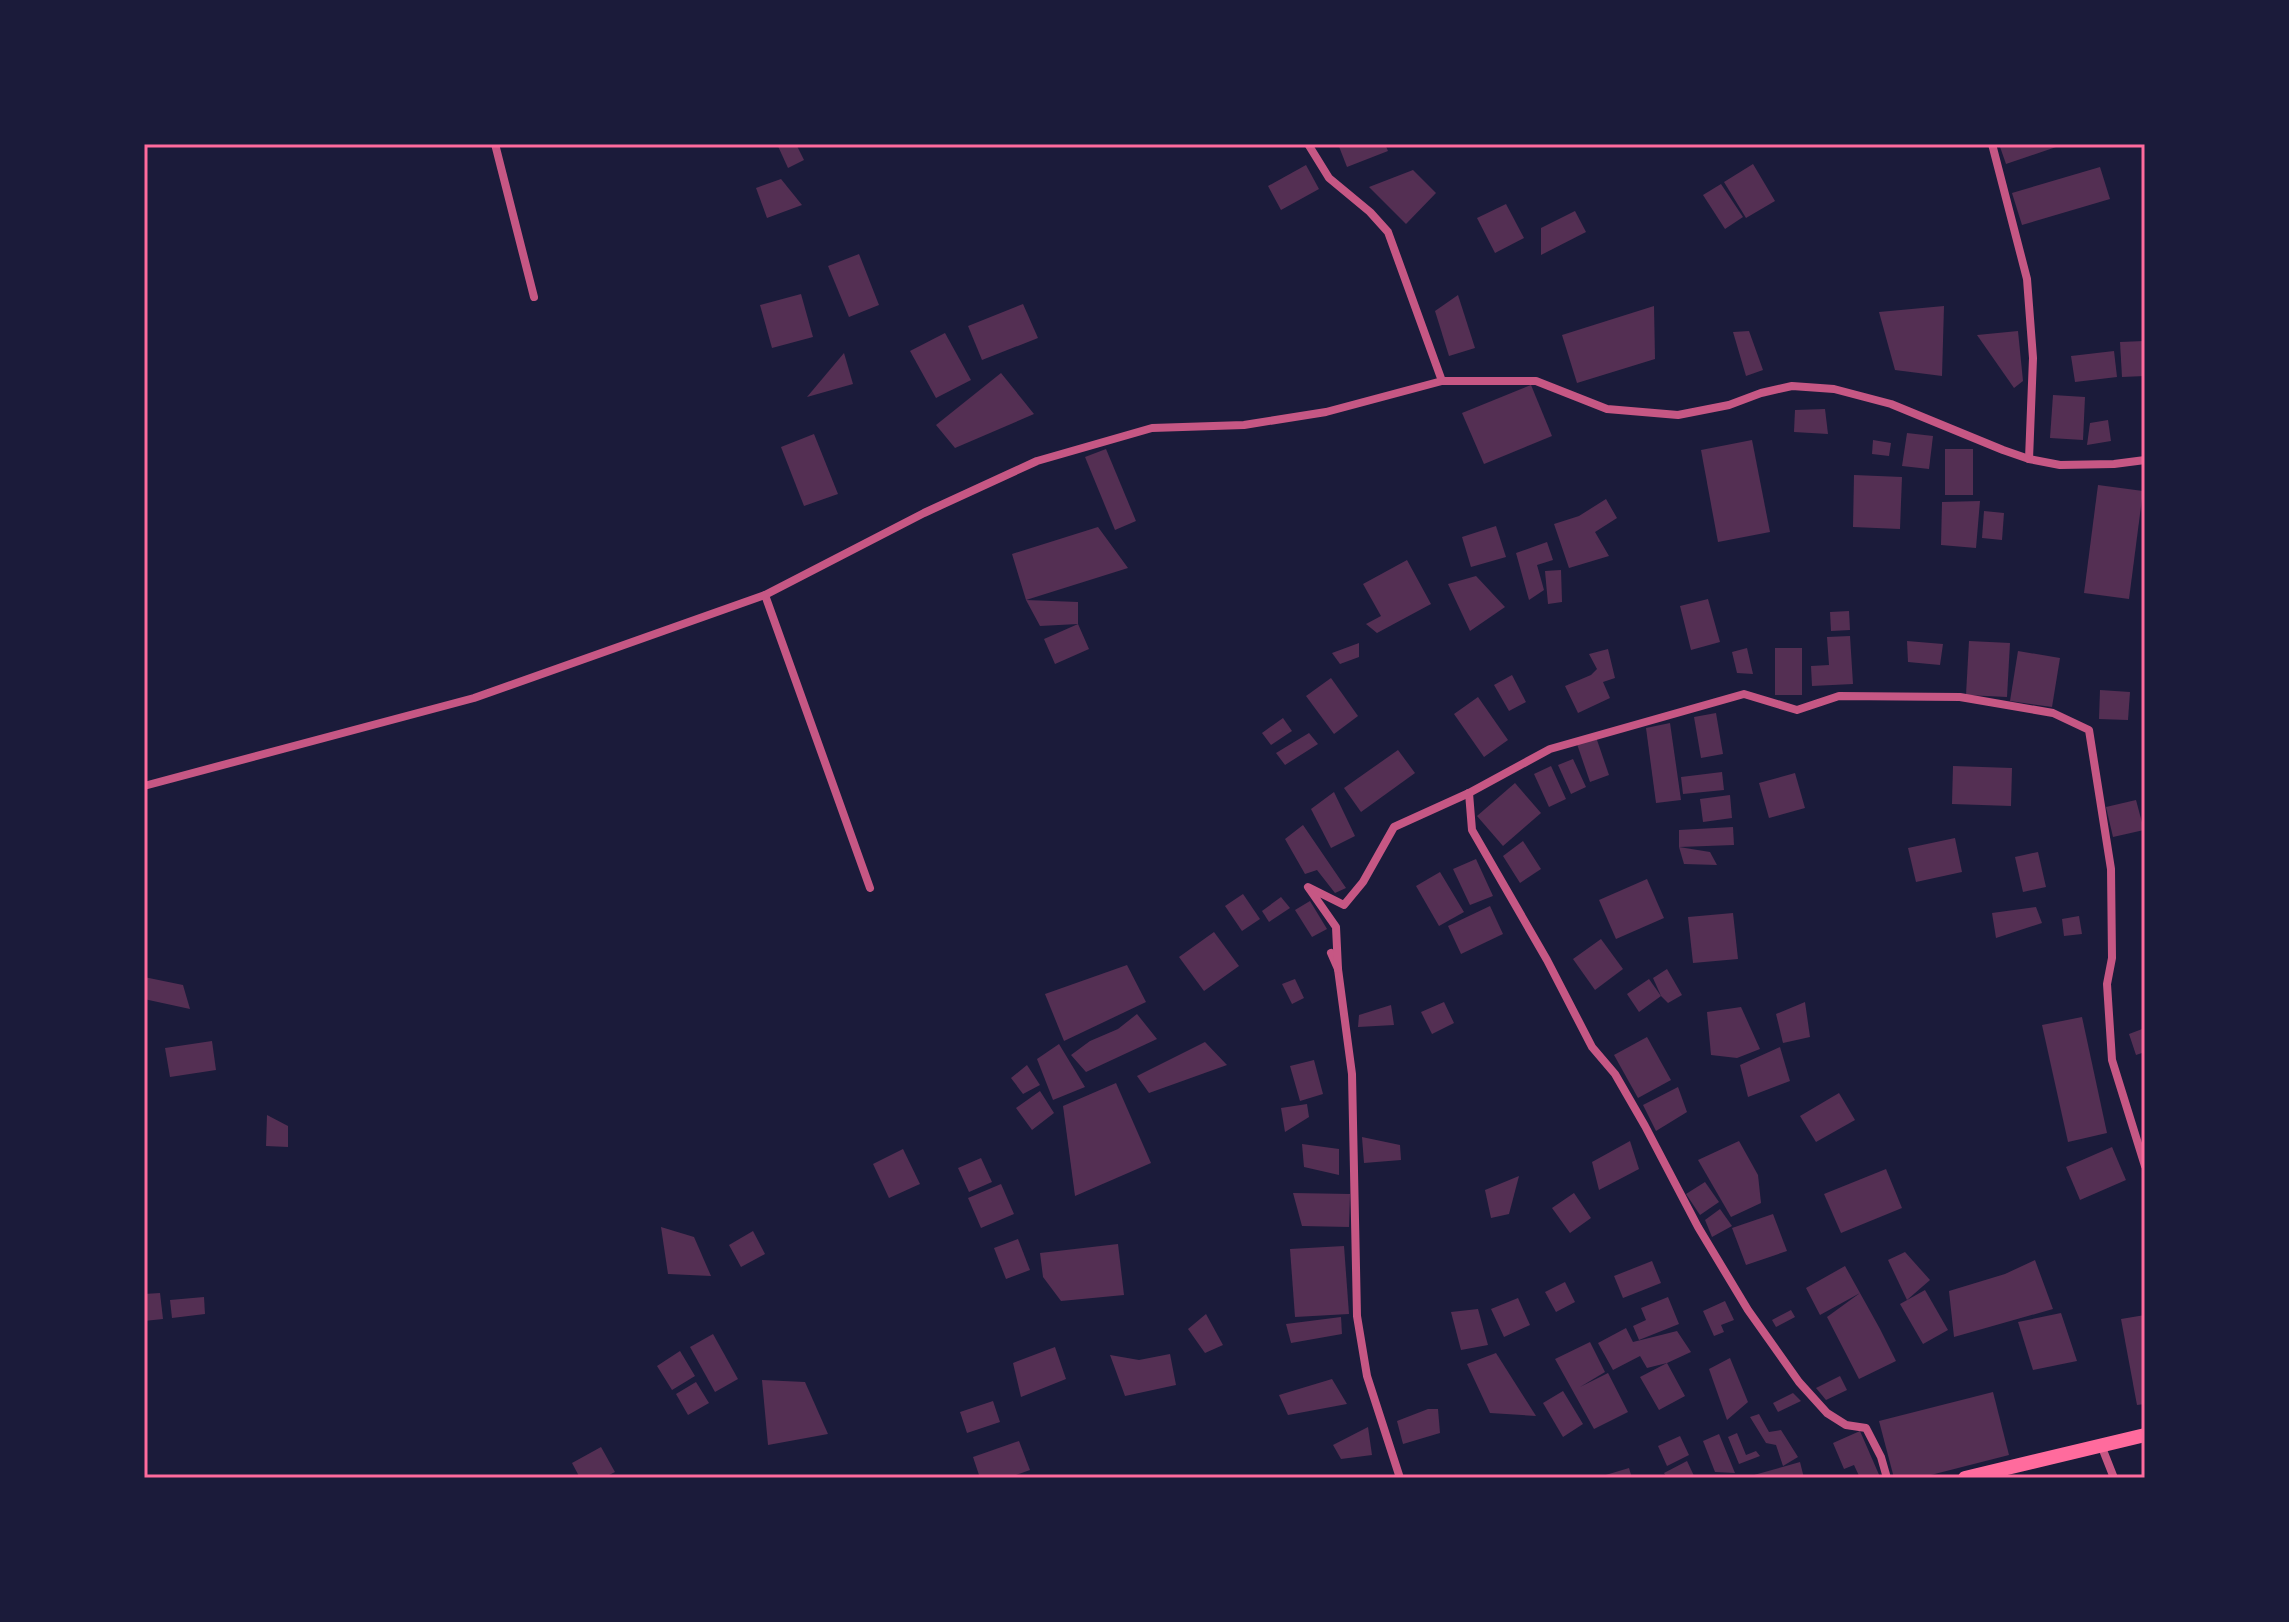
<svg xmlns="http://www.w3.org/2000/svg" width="2289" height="1622" font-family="Merriweather,serif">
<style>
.building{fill:#542f53}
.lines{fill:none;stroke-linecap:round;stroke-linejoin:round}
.minor{stroke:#c65784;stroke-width:8}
.secondary{stroke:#ff6b9d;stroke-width:14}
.neatline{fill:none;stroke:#ff6b9d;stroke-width:3}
</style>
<rect width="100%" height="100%" fill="#1b1b3a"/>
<g class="building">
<path d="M777,144H796L804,160L788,168Z"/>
<path d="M1338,144H1385L1388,151L1347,167Z"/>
<path d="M1999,144H2062V145L2006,164Z"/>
<path d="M1753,164L1775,201L1746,218L1724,182Z"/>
<path d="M1306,165L1319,189L1281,210L1268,186Z"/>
<path d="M2100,167L2110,199L2022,225L2012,193Z"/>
<path d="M1413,170L1436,193L1406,224L1369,187Z"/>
<path d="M781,179L802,205L767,218L756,188Z"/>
<path d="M1721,184L1743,217L1725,229L1703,195Z"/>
<path d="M1506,204L1524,238L1495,253L1477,218Z"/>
<path d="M1575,211L1586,232L1541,255V228Z"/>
<path d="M859,254L879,305L849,317L828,266Z"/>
<path d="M801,294L813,337L772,348L760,305Z"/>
<path d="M1458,295L1475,348L1449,356L1435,311Z"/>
<path d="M1023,304L1038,338L982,360L968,326Z"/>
<path d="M1654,306L1655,359L1577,383L1562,335Z"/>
<path d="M1944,306L1942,376L1895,370L1879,312Z"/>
<path d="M1749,331L1763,370L1746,376L1733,332Z"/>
<path d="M2018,331L2023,381L2014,388L1977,335Z"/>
<path d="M945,333L971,380L936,398L910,351Z"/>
<path d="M2144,341L2145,376L2122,377L2120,342Z"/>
<path d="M2114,351L2117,377L2075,382L2071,356Z"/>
<path d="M844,353L853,384L807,397Z"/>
<path d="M1001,373L1034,414L955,448L936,425Z"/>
<path d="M1531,385L1552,436L1484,464L1462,413Z"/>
<path d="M2053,395L2085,397L2083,440L2050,438Z"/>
<path d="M1825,409L1828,434L1794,432L1795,410Z"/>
<path d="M2108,420L2111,441L2087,445L2090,423Z"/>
<path d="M1907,433L1933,436L1929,469L1902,466Z"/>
<path d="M814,434L838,494L804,506L781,447Z"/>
<path d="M1752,440L1770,532L1718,542L1701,450Z"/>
<path d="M1873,440L1891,443L1889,456L1872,454Z"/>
<path d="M1106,449L1136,521L1115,530L1085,457Z"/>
<rect x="1945" y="449" width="28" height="46"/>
<path d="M1854,475L1902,477L1900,529L1853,527Z"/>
<path d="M2098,485L2143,491L2129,599L2084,593Z"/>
<path d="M1606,499L1617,518L1595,532L1609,556L1569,568L1554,524L1579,516Z"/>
<path d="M1980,501L1976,548L1941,545L1942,502Z"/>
<path d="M1984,511L2004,513L2002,540L1982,538Z"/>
<path d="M1496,526L1506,557L1471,567L1462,537Z"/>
<path d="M1098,527L1128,568L1026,600L1078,602V624L1089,649L1055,664L1044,639L1078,624L1040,626L1026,600L1012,554Z"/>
<path d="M1547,542L1553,560L1537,565L1544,590L1529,600L1516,553Z"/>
<path d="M1407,560L1431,604L1377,633L1366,624L1381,616L1363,584Z"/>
<path d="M1561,570L1562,602L1548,604L1545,571Z"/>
<path d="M1476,576L1505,607L1470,631L1448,584Z"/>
<path d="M1708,599L1720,642L1691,650L1680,606Z"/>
<path d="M1849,611L1850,630L1831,631L1830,612Z"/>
<path d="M1850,636L1853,684L1812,686L1811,666L1829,665L1827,637Z"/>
<path d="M1907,641L1943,644L1940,665L1908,662Z"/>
<path d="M1969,641L2010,643L2007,697L1966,695Z"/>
<path d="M1359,643V657L1340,664L1332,653Z"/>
<path d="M1747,648L1753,674L1737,673L1732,652Z"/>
<rect x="1775" y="648" width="27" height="47"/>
<path d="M1608,649L1615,678L1603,682L1610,698L1578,713L1565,686L1591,675L1597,669L1589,654Z"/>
<path d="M2018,651L2060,658L2052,707L2010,701Z"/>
<path d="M1512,675L1526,702L1509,711L1494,685Z"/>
<path d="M1331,678L1358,716L1334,734L1306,696Z"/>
<path d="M2100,690L2130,692L2128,720L2099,719Z"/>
<path d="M1478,697L1508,740L1484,757L1454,714Z"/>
<path d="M1716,713L1723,754L1701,758L1694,717Z"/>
<path d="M1283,718L1292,731L1271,745L1262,733Z"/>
<path d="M1670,723L1681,800L1656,803L1646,728Z"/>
<path d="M1309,733L1318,744L1285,765L1276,753Z"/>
<path d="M1596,737L1609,775L1590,782L1577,744Z"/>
<path d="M1398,750L1415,773L1361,812L1344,788Z"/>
<path d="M1573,759L1586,787L1571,794L1558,765Z"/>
<path d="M1551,766L1566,799L1549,807L1534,774Z"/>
<path d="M1953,766L2012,768L2011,806L1952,804Z"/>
<path d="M1722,772L1724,790L1683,794L1681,777Z"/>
<path d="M1795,773L1805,808L1769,818L1759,783Z"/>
<path d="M1515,783L1541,813L1503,846L1477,816Z"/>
<path d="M1334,792L1355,836L1331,848L1311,809Z"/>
<path d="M1730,795L1732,818L1703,822L1700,799Z"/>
<path d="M2136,800L2144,830L2113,837L2106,807Z"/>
<path d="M1303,825L1346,888L1335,893L1317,870L1305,874L1285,839Z"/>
<path d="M1733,827L1734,845L1679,847V830Z"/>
<path d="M1955,838L1962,872L1916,882L1908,848Z"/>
<path d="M1523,841L1541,869L1520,883L1503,856Z"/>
<path d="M1679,847L1710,852L1717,865L1684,864Z"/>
<path d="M2038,852L2046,887L2023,892L2015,857Z"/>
<path d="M1476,859L1493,896L1470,905L1453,869Z"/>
<path d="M1440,872L1464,912L1439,926L1416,886Z"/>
<path d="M1647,879L1664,918L1616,939L1599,900Z"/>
<path d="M1243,894L1260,919L1242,931L1225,906Z"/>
<path d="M1281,897L1290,908L1269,922L1262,911Z"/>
<path d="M1310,901L1327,929L1312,937L1295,910Z"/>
<path d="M1490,906L1503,934L1461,954L1448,926Z"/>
<path d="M2036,907L2042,923L1996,938L1992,913Z"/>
<path d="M1733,913L1738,959L1693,963L1688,917Z"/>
<path d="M2079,916L2082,934L2064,936L2062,919Z"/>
<path d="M1214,932L1239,966L1204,991L1179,957Z"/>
<path d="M1601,939L1623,969L1595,990L1573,959Z"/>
<path d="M1127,965L1146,1002L1064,1041L1045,994Z"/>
<path d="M1667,969L1682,995L1668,1003L1661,996L1653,978Z"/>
<path d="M144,977L183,985L190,1009L144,999Z"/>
<path d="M1295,979L1304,998L1292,1004L1282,984Z"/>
<path d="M1649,979L1661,996L1639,1012L1627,994Z"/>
<path d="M1444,1002L1454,1023L1432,1034L1421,1012Z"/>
<path d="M1805,1002L1810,1037L1783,1043L1776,1014Z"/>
<path d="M1391,1005L1394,1025L1358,1027L1359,1015Z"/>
<path d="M1741,1007L1760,1049L1737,1058L1711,1055L1707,1012Z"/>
<path d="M1137,1014L1157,1039L1086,1072L1071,1055L1090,1041L1118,1029Z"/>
<path d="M2082,1017L2107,1133L2068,1142L2042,1025Z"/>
<path d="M2145,1028V1052L2136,1055L2129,1034Z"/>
<path d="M1647,1037L1671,1080L1638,1098L1614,1055Z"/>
<path d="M212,1041L216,1070L170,1077L165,1048Z"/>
<path d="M1205,1042L1227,1065L1149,1093L1137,1076Z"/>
<path d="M1059,1044L1085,1087L1053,1100L1037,1059Z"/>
<path d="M1780,1047L1790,1081L1748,1097L1740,1065Z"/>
<path d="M1314,1060L1323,1094L1300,1101L1290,1066Z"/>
<path d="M1027,1065L1040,1085L1023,1094L1011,1078Z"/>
<path d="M1116,1083L1151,1163L1075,1196L1063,1106Z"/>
<path d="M1678,1087L1687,1112L1656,1131L1643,1105Z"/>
<path d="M1040,1091L1054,1113L1032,1130L1016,1108Z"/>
<path d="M1839,1093L1855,1120L1816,1142L1800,1116Z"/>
<path d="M1307,1104L1309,1117L1285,1132L1281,1108Z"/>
<path d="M267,1115L288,1126V1147L266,1146Z"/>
<path d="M1362,1137L1400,1145L1401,1160L1364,1163Z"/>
<path d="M1630,1141L1639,1169L1599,1190L1592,1162Z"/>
<path d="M1739,1141L1758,1175L1761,1203L1731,1217L1698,1160Z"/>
<path d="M1302,1144L1339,1149V1175L1304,1167Z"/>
<path d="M2112,1147L2126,1180L2080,1200L2066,1167Z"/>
<path d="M903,1149L920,1184L889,1198L873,1164Z"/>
<path d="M981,1158L992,1182L969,1192L958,1168Z"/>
<path d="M1886,1169L1902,1208L1841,1233L1824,1194Z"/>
<path d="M1519,1176L1509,1214L1491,1218L1485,1190Z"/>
<path d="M1705,1182L1719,1202L1700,1215L1686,1194Z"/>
<path d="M1001,1184L1014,1214L981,1228L968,1198Z"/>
<path d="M1293,1193L1350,1194L1349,1227L1302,1226Z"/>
<path d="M1574,1193L1591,1218L1570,1233L1552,1208Z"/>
<path d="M1720,1209L1732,1226L1712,1237L1705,1220Z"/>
<path d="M1773,1214L1787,1251L1746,1265L1732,1228Z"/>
<path d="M661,1227L694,1237L711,1276L668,1274Z"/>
<path d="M753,1231L765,1254L741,1267L729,1245Z"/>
<path d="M1018,1239L1030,1270L1006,1279L994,1248Z"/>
<path d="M1118,1244L1124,1295L1061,1301L1043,1277L1040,1253Z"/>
<path d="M1344,1246L1349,1314L1295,1317L1290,1249Z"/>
<path d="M1905,1252L1930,1280L1907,1300L1888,1260Z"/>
<path d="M2035,1260L2053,1309L1954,1337L1949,1291L2005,1274Z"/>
<path d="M1652,1261L1661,1283L1623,1298L1614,1276Z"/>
<path d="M1845,1266L1880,1329L1896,1361L1859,1379L1827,1317L1860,1293L1820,1315L1806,1288Z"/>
<path d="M1565,1282L1575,1302L1556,1312L1545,1292Z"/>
<path d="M1925,1290L1948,1330L1923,1344L1900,1304Z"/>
<path d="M160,1293L163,1319L144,1321V1294Z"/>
<path d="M204,1297L205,1314L172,1318L170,1300Z"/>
<path d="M1668,1297L1679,1324L1639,1340L1633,1326L1646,1320L1641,1308Z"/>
<path d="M1518,1298L1530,1325L1504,1337L1491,1309Z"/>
<path d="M1725,1301L1734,1320L1721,1325L1724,1332L1714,1336L1703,1311Z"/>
<path d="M1478,1309L1488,1345L1461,1350L1451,1312Z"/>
<path d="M1791,1310L1795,1317L1776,1327L1772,1320Z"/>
<path d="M2061,1313L2077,1361L2033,1370L2018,1322Z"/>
<path d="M1206,1314L1223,1345L1205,1353L1188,1329Z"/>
<path d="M2145,1315V1404L2137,1405L2121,1319Z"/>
<path d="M1341,1317L1342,1334L1291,1343L1286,1324Z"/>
<path d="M1626,1328L1633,1342L1677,1331L1691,1352L1667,1363L1685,1396L1659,1410L1640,1377L1667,1363L1647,1368L1640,1356L1613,1370L1598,1343Z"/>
<path d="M713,1334L738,1379L715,1392L690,1347Z"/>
<path d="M1590,1342L1605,1372L1580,1387L1608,1373L1628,1412L1594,1429L1555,1359Z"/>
<path d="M1055,1347L1066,1379L1021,1397L1013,1363Z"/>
<path d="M680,1351L695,1376L672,1390L657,1366Z"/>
<path d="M1496,1353L1536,1416L1490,1413L1467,1364Z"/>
<path d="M1170,1354L1176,1385L1125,1396L1110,1355L1139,1360Z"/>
<path d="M1730,1358L1748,1402L1727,1420L1709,1369Z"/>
<path d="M1840,1376L1847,1390L1826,1400L1816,1388Z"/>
<path d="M1332,1379L1347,1404L1288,1415L1279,1395Z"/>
<path d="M762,1380L805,1382L828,1434L768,1445Z"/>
<path d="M696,1382L709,1403L688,1415L676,1394Z"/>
<path d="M1563,1391L1583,1424L1563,1437L1543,1403Z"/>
<path d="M1993,1392L2009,1455L1919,1478H1894L1879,1421Z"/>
<path d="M1793,1393L1801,1401L1778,1412L1773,1403Z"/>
<path d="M993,1401L1000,1422L967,1433L960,1412Z"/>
<path d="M1428,1409H1438L1440,1433L1403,1444L1397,1421Z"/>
<path d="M1759,1414L1769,1432L1781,1430L1798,1457L1783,1466L1776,1445L1766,1443L1750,1417Z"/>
<path d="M1368,1427L1372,1455L1341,1459L1333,1445Z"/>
<path d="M1860,1431L1880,1477L1878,1478H1860L1854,1465L1844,1469L1833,1443Z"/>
<path d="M1737,1433L1746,1455L1756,1451L1760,1456L1739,1464L1728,1437Z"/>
<path d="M1719,1434L1735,1473L1715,1472L1703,1441Z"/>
<path d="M1680,1436L1689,1455L1667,1466L1658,1446Z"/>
<path d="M1019,1441L1030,1470L1008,1478H980L973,1457Z"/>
<path d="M601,1447L615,1472L603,1478H580L572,1463Z"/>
<path d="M1687,1461L1695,1478H1667L1664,1473Z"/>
<path d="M1800,1462L1804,1478H1754V1475Z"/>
<path d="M1629,1468L1632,1478H1599V1477Z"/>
</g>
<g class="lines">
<g class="minor">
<path d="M495,144L534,297"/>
<path d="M1308,144L1329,178L1370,212L1388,232L1442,381"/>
<path d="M1992,144L2027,279L2033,358L2029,459"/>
<path d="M765,595L870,888"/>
<path d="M144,786L474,698L765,595L924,513L1037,461L1152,428L1244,425L1326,412L1442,381H1536L1607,409L1678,415L1729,405L1761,393L1792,386L1834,389L1891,404L2003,450L2029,459L2060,465L2114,464L2145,460"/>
<path d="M1469,793L1472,830L1547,960L1592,1047L1615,1074L1645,1126L1698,1227L1748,1310L1799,1382L1827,1413L1846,1425L1866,1428L1881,1457L1887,1478"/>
<path d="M1331,953L1338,969L1352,1074L1357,1316L1367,1376L1400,1478"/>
<path d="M1338,969L1336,927L1308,887L1344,905L1363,882L1394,827L1469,793L1550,749L1744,694L1797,710L1839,696L1960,697L2053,713L2089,730L2111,869L2112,958L2107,984L2112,1060L2145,1166"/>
<path d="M2101,1445L2114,1478"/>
</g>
<path class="secondary" d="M1965,1478L2145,1435"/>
</g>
<rect width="2289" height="1622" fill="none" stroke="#1b1b3a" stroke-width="292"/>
<rect x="146" y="146" width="1997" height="1330" class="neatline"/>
</svg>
